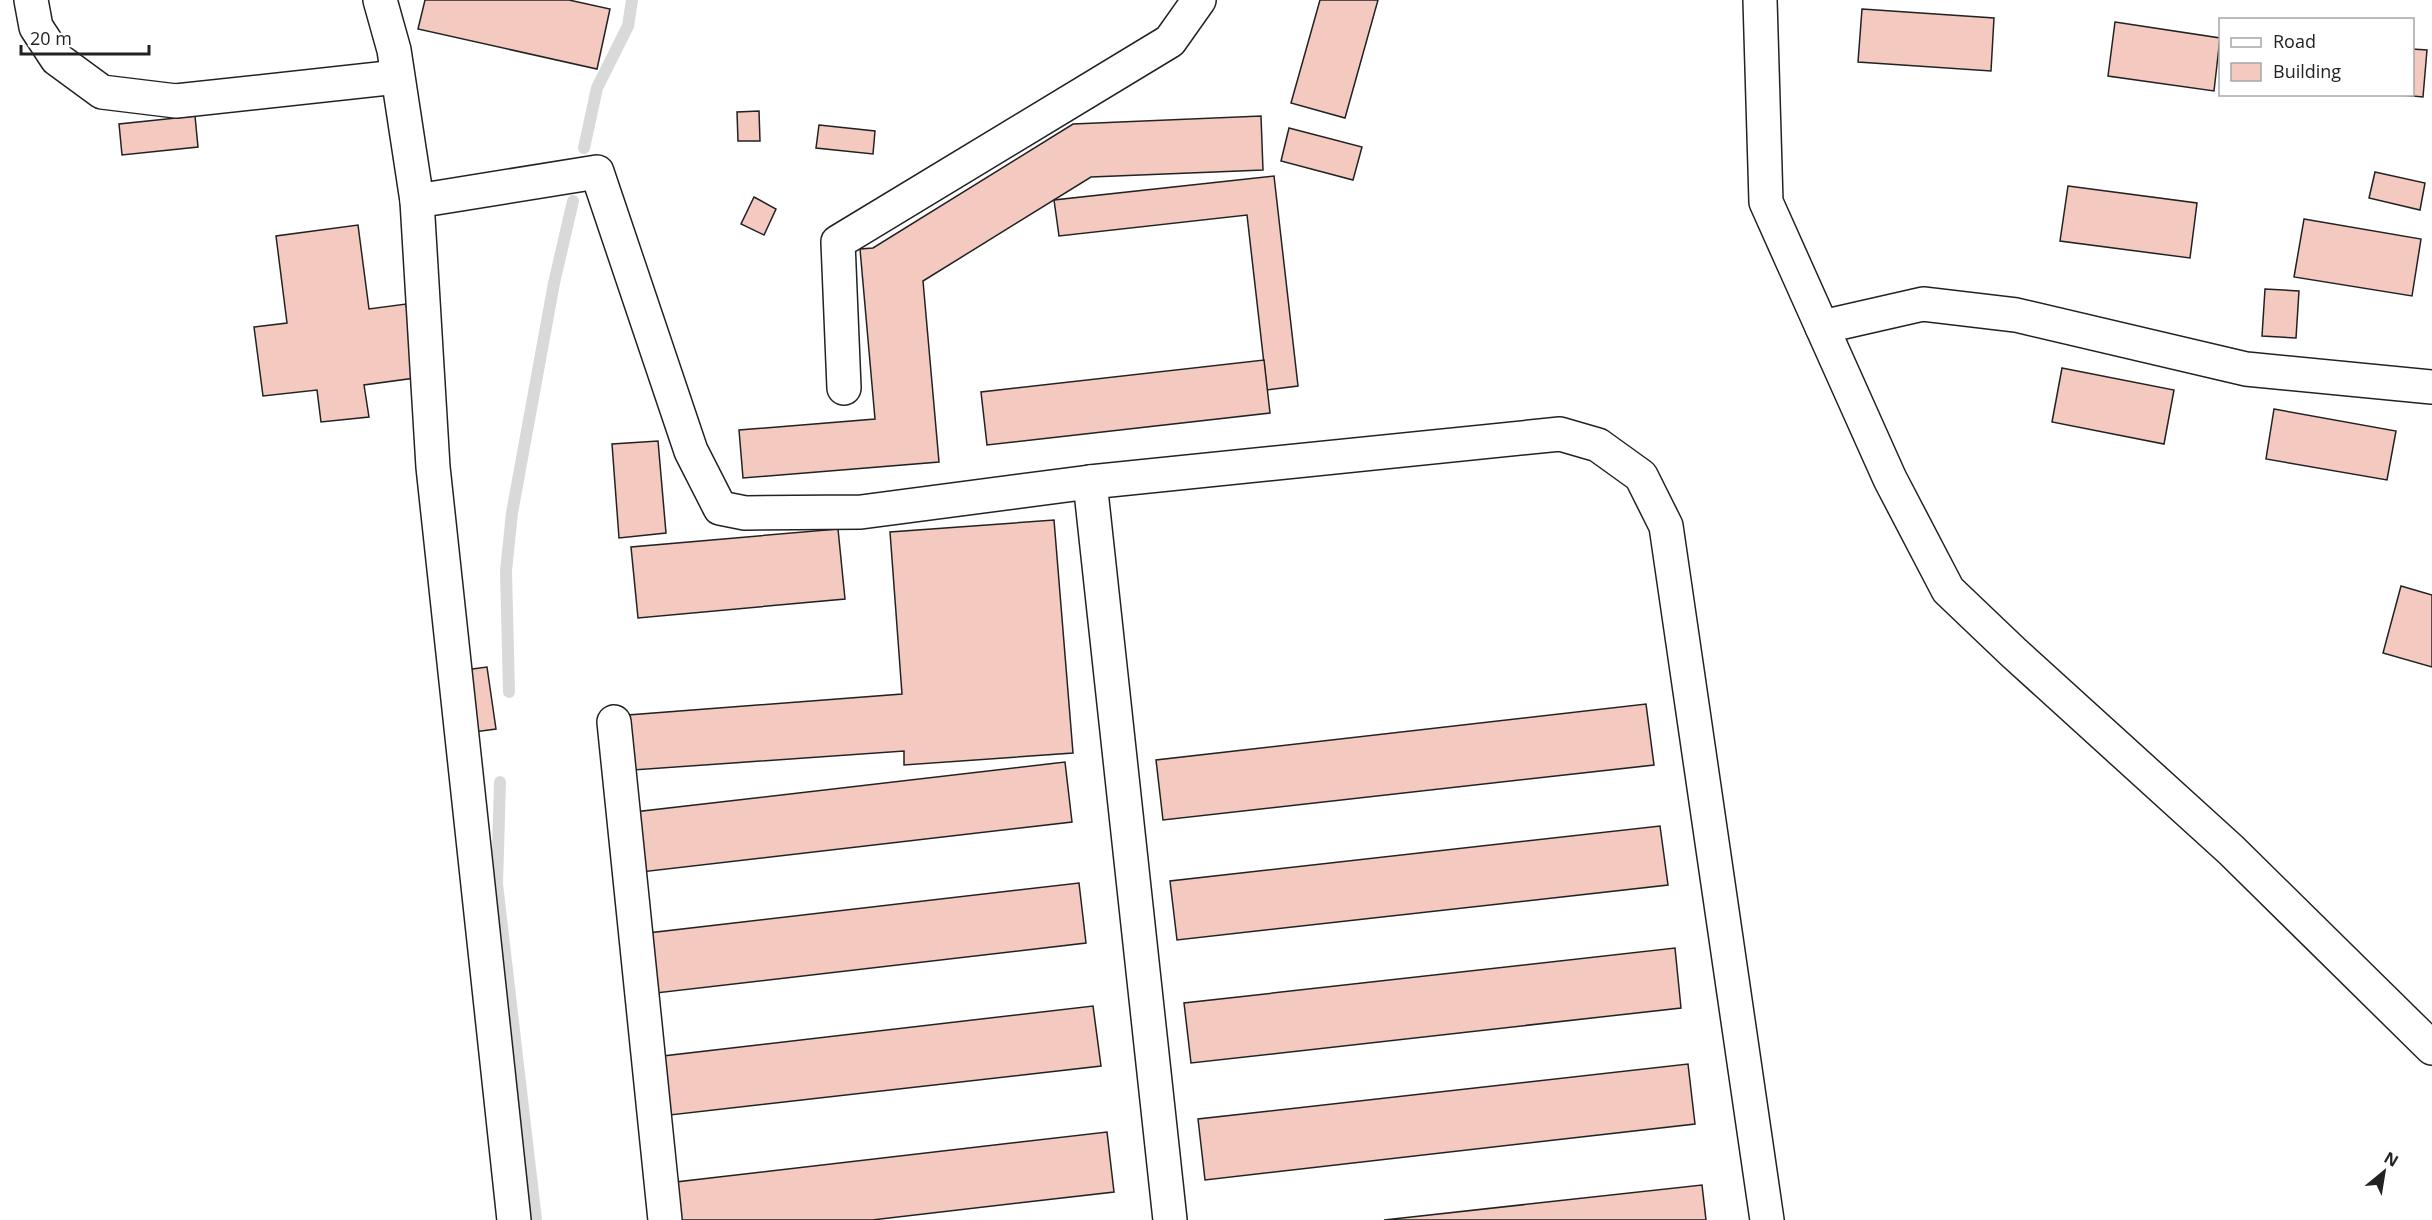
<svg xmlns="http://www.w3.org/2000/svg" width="2432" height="1220" font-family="'Open Sans',sans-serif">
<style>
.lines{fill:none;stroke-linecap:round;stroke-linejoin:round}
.stream{stroke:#d9d9d9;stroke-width:12}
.building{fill:#f3c9c0;stroke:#222;stroke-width:1.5}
.minor-casing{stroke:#222;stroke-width:36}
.minor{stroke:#fff;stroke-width:33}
</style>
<rect width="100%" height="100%" fill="#fff"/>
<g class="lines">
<g class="stream">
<path d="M584,148L597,88L628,26L632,0"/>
<path d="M509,692L506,571L512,513L554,283L573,201"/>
<path d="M500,782L497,884L536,1220"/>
</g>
</g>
<g class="building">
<path d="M425,0H569L610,9L597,69L418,29Z"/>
<path d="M1320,0H1378L1345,118L1291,103Z"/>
<path d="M1862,9L1994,18L1991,71L1858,62Z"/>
<path d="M2115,22L2220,38L2214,91L2108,76Z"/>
<path d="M2412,49L2427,50L2423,97L2392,94H2412Z"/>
<path d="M759,111L760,141H738L737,112Z"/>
<path d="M195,116L198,147L122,155L119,124Z"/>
<path d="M1261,116L1263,170L1091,177L923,281L939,462L743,478L739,430L875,419L860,249L873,248L1073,124Z"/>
<path d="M819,125L875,131L873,154L816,148Z"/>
<path d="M1289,128L1362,147L1353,180L1281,161Z"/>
<path d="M2375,172L2425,183L2420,210L2369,198Z"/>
<path d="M1274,176L1298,386L1267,390L1247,215L1059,236L1054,200Z"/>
<path d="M2068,186L2197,203L2190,258L2060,241Z"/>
<path d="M754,197L776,209L764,235L741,224Z"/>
<path d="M2304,219L2421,239L2412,296L2294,277Z"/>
<path d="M358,225L369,309L406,304L415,378L364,385L369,417L321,422L317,390L263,396L254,327L287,323L276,236Z"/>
<path d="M2265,289L2299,291L2296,338L2262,336Z"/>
<path d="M1264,360L1270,413L987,445L981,392Z"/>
<path d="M2062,368L2174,390L2164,444L2052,422Z"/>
<path d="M2274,409L2396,431L2387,480L2266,459Z"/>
<path d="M658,441L666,533L619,538L612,444Z"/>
<path d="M1054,520L1073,753L904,765V751L633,770L628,715L902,694L890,532Z"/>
<path d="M838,529L845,599L638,618L631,547Z"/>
<path d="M2401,586L2432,595V667L2383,653Z"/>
<path d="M487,667L496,729L474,732L465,670Z"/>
<path d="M1646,704L1654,765L1163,820L1156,760Z"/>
<path d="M1065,762L1072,822L641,872L634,812Z"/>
<path d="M1660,826L1668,885L1177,940L1170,881Z"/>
<path d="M1079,883L1086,943L656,993L648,933Z"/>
<path d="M1675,948L1681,1008L1191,1063L1184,1003Z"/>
<path d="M1093,1006L1101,1066L670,1115L663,1056Z"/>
<path d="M1688,1064L1695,1124L1205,1180L1198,1119Z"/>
<path d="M1107,1132L1114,1192L872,1220H680L676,1182Z"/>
<path d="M1702,1185L1706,1220H1384Z"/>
</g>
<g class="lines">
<defs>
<g id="minor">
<path d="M31,0L36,27L57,59L102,92L176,101L397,77"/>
<path d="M380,0L394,50L417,201"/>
<path d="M1760,0L1766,202L1890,479L1948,590L2013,652L2231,850L2432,1048"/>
<path d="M1822,327L1923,304L2016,315L2246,369L2432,387"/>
<path d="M844,388L838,242L1170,41L1199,0"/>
<path d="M1090,482L1170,1220"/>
<path d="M614,722L665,1220"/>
<path d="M514,1220L433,467L417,201L597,172L691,451L720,508L745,513L861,512L1090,482L1560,434L1598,445L1641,476L1666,526L1767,1220"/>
</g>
</defs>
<use href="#minor" class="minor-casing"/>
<use href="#minor" class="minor"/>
</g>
<rect x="2219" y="18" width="195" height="78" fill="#ffffff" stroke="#a7a7a7" stroke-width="1.5"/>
<rect x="2231" y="38" width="30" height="9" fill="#ffffff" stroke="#a7a7a7" stroke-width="1.5"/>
<text x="2273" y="48" font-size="18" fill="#222222">Road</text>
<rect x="2231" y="63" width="30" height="18" fill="#f3c9c0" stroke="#a7a7a7" stroke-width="1.5"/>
<text x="2273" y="78" font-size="18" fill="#222222">Building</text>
<g transform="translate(2384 1172) rotate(30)" stroke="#ffffff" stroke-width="4.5" paint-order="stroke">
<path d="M0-4.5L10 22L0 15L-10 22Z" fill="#222222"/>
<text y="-9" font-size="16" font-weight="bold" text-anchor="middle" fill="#222222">N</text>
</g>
<path d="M21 45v9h128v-9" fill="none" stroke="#222222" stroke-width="3"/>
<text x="30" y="45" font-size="18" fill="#222222" stroke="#ffffff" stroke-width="4.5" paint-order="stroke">20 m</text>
</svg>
